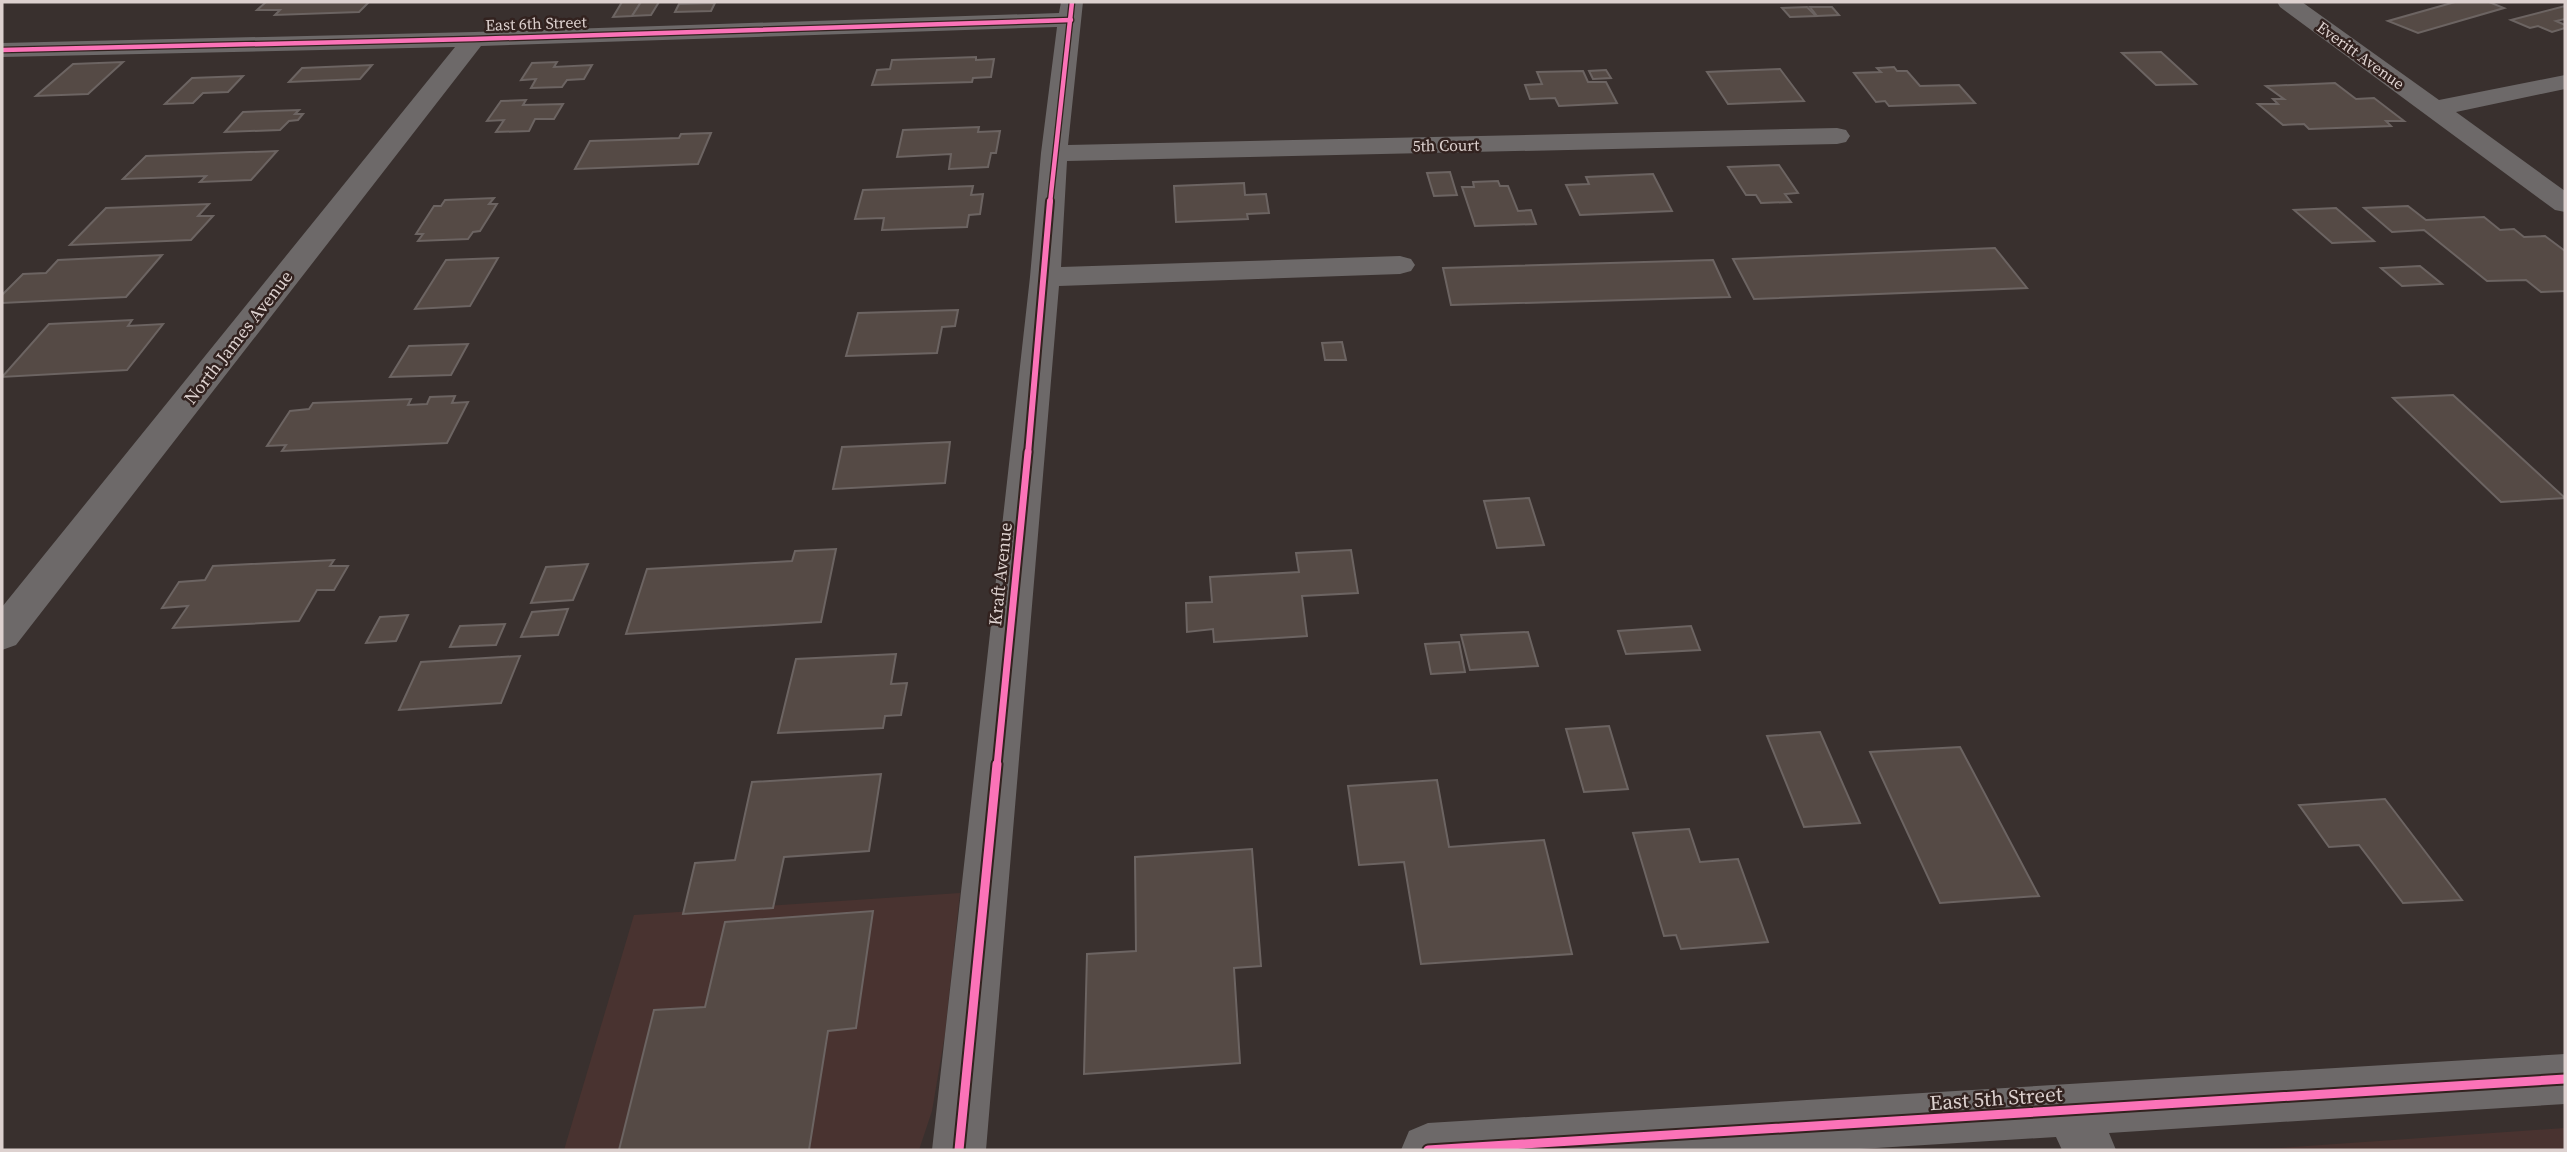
<svg xmlns="http://www.w3.org/2000/svg" width="2567" height="1152" font-family="'Source Serif 4',serif">
<style>
.built{fill:#493330}
.building{fill:#554a45;stroke:#6c6462;stroke-width:2}
.lines{fill:none;stroke-linecap:round;stroke-linejoin:round}
.minor{fill:#6d6969;fill-rule:evenodd}
.cycleway-far3-casing{stroke:#32221f;stroke-width:7}
.cycleway-far2-casing{stroke:#32221f;stroke-width:10}
.cycleway-far1-casing{stroke:#32221f;stroke-width:11}
.cycleway-casing{stroke:#32221f;stroke-width:13}
.cycleway-far3{stroke:#fb73b8;stroke-width:4.5}
.cycleway-far2{stroke:#fb73b8;stroke-width:6}
.cycleway-far1{stroke:#fb73b8;stroke-width:7}
.cycleway{stroke:#fb73b8;stroke-width:9}
.labels{text-anchor:middle;dominant-baseline:central;stroke-width:5;stroke-linejoin:round;paint-order:stroke}
.far-street-label{font-size:16px;fill:#ddd1cf;stroke:#32221f}
.street-label{font-size:18px;fill:#ddd1cf;stroke:#32221f}
.near-street-label{font-size:21px;fill:#ddd1cf;stroke:#32221f}
</style>
<rect width="100%" height="100%" fill="#39302e"/>
<g class="built">
<path d="M960,893L945,1034L932,1111L919,1150H564L634,915Z"/>
<path d="M2565,1128V1150H2252Z"/>
</g>
<g class="building">
<path d="M266,2H369L359,12L275,15L280,10H257Z"/>
<path d="M622,2H641L632,16L613,17Z"/>
<path d="M641,2H659L651,15L632,16Z"/>
<path d="M2455,2H2489L2504,8L2418,33L2388,21Z"/>
<path d="M715,3L711,11L675,12L679,4Z"/>
<path d="M2565,6V19L2556,21L2565,25V28L2552,32L2538,26L2530,28L2511,20Z"/>
<path d="M1807,7L1816,16L1790,17L1782,8Z"/>
<path d="M1810,7H1832L1839,15L1817,16Z"/>
<path d="M2161,52L2196,84L2156,85L2122,53Z"/>
<path d="M976,57V60L994,59L991,77L973,78L972,82L872,85L877,70L890,69L892,60Z"/>
<path d="M123,62L88,94L36,96L73,64Z"/>
<path d="M557,62L554,67L592,65L584,79L567,80L562,87L531,88L536,79L521,80L532,63Z"/>
<path d="M372,65L360,79L289,82L302,68Z"/>
<path d="M1894,67L1897,71H1907L1920,86L1959,85L1975,103L1889,106L1885,101L1876,102L1854,73L1881,72L1877,68Z"/>
<path d="M1780,69L1804,101L1728,104L1707,72Z"/>
<path d="M1606,70L1611,78L1593,79L1589,71Z"/>
<path d="M1583,71L1588,82H1606L1617,103L1559,106L1555,98L1530,99L1525,85L1542,84L1537,72Z"/>
<path d="M243,76L228,92L203,93L193,103L165,104L192,78Z"/>
<path d="M2335,83L2356,99L2374,98L2404,121H2386L2391,126L2309,129L2304,124L2283,125L2258,104H2278L2273,99H2284L2266,86Z"/>
<path d="M526,100L523,105L563,104L554,119H535L529,131L496,132L504,120L487,121L501,101Z"/>
<path d="M299,110L295,114H303L298,120L289,121L280,130L225,132L243,112Z"/>
<path d="M979,127L978,132L1000,131L996,153H991L988,167L949,169L951,154L897,157L903,130Z"/>
<path d="M711,133L698,164L575,169L590,141L679,138L681,134Z"/>
<path d="M277,151L251,180L200,182L206,176L123,179L146,156Z"/>
<path d="M1779,165L1798,193L1785,194L1791,202L1761,203L1756,195H1746L1728,167Z"/>
<path d="M1450,172L1457,195L1434,196L1427,173Z"/>
<path d="M1653,174L1672,211L1580,215L1566,185L1589,184L1586,177Z"/>
<path d="M1498,181L1500,186H1508L1518,211L1531,210L1536,224L1475,226L1462,187H1474L1473,182Z"/>
<path d="M1244,183L1245,195L1266,194L1269,213L1247,214L1248,219L1176,222L1174,186Z"/>
<path d="M973,186L971,195L983,194L980,214L969,215L967,227L882,230L884,218L855,219L863,190Z"/>
<path d="M494,198L489,204H497L480,231L473,232L468,239L418,241L423,234H416L434,206H441L445,200Z"/>
<path d="M209,204L198,216H213L191,240L70,245L106,208Z"/>
<path d="M2408,206L2426,220L2484,217L2500,230L2514,229L2524,237L2545,236L2565,251V291L2541,292L2526,280L2487,281L2424,230L2392,232L2364,208Z"/>
<path d="M2336,208L2374,241L2332,243L2294,210Z"/>
<path d="M1995,248L2027,288L1754,299L1733,259Z"/>
<path d="M162,255L126,297L2,303V295L23,274L46,273L58,260Z"/>
<path d="M498,258L470,306L415,309L446,260Z"/>
<path d="M1713,260L1730,297L1451,305L1443,268Z"/>
<path d="M2420,266L2442,284L2402,286L2381,268Z"/>
<path d="M958,310L955,326L942,327L937,353L846,356L858,313Z"/>
<path d="M132,320L128,326L163,324L127,370L2,377L49,324Z"/>
<path d="M1342,342L1346,360H1325L1322,343Z"/>
<path d="M468,344L451,375L390,377L409,346Z"/>
<path d="M2453,395L2565,498L2501,502L2393,398Z"/>
<path d="M455,396L452,403L468,402L447,443L282,451L286,445L267,446L290,411L309,409L313,403L411,399L408,405L427,404L430,397Z"/>
<path d="M950,442L945,483L833,489L842,447Z"/>
<path d="M1529,498L1544,545L1497,548L1484,501Z"/>
<path d="M836,549L821,622L626,634L647,569L792,561L795,551Z"/>
<path d="M1351,550L1358,593L1302,596L1307,636L1214,642L1213,629L1187,632L1186,603L1212,602L1210,577L1299,572L1296,553Z"/>
<path d="M334,560L330,566H348L334,590H317L299,621L173,628L188,606L162,608L179,582L205,580L213,566Z"/>
<path d="M588,564L573,600L531,603L546,567Z"/>
<path d="M568,609L558,635L521,637L532,612Z"/>
<path d="M408,615L396,641L366,643L380,617Z"/>
<path d="M505,624L496,645L450,647L460,626Z"/>
<path d="M1691,626L1700,650L1626,654L1618,631Z"/>
<path d="M1528,632L1538,666L1470,670L1461,635Z"/>
<path d="M1459,642L1465,672L1431,674L1425,644Z"/>
<path d="M896,654L891,684L907,683L901,715L885,716L883,728L778,733L796,659Z"/>
<path d="M520,656L501,703L399,710L421,662Z"/>
<path d="M1609,726L1628,789L1584,792L1566,729Z"/>
<path d="M1820,732L1860,823L1804,827L1767,736Z"/>
<path d="M1960,747L2039,896L1940,903L1870,752Z"/>
<path d="M881,774L869,851L784,857L773,908L683,914L695,863L735,860L752,782Z"/>
<path d="M1437,780L1449,847L1544,840L1572,954L1421,964L1404,862L1359,865L1348,786Z"/>
<path d="M2385,799L2462,900L2403,903L2359,845L2329,847L2299,805Z"/>
<path d="M1689,829L1700,862L1738,859L1768,942L1681,949L1676,935L1664,936L1633,833Z"/>
<path d="M1252,849L1261,966L1234,968L1240,1063L1084,1074L1087,954L1136,951L1135,857Z"/>
<path d="M873,911L856,1028L828,1031L809,1150H619L654,1010L705,1007L725,922Z"/>
</g>
<g class="lines">
<g class="minor">
<path d="M1061,2H1083L1068,145L1837,128L1846,130L1850,136L1846,142L1837,144L1067,161L1061,267L1400,256L1411,259L1415,265L1411,271L1400,274L1059,286L986,1150H932L1030,277L1041,153L1057,27L481,46L16,645L2,650V607L455,47L2,57V43L474,32L1059,13Z"/>
<path d="M2277,2H2302L2439,100L2565,75V89L2456,112L2565,191V212L2555,210L2280,7Z"/>
<path d="M2565,1054V1104L2109,1133L2116,1150H2062L2056,1137L1844,1150H1401L1409,1131L1428,1123Z"/>
</g>
<defs>
<g id="cycleway-far3">
<path d="M2,50L474,39L1071,20"/>
<path d="M1050,203L1072,2"/>
</g>
<path id="cycleway-far2" d="M1028,454L1050,201"/>
<path id="cycleway-far1" d="M997,766L1028,452"/>
<g id="cycleway">
<path d="M959,1150L997,764"/>
<path d="M1428,1150L2565,1079"/>
</g>
</defs>
<use href="#cycleway-far3" class="cycleway-far3-casing"/>
<use href="#cycleway-far2" class="cycleway-far2-casing"/>
<use href="#cycleway-far1" class="cycleway-far1-casing"/>
<use href="#cycleway" class="cycleway-casing"/>
<use href="#cycleway-far3" class="cycleway-far3"/>
<use href="#cycleway-far2" class="cycleway-far2"/>
<use href="#cycleway-far1" class="cycleway-far1"/>
<use href="#cycleway" class="cycleway"/>
</g>
<g class="labels">
<g class="far-street-label">
<text transform="translate(536 23) rotate(-2)">East 6th Street</text>
<text transform="translate(2361 55) rotate(36)">Everitt Avenue</text>
<text transform="translate(1446 145) rotate(-1)">5th Court</text>
</g>
<g class="street-label">
<text transform="translate(238 337) rotate(-52)">North James Avenue</text>
<text transform="translate(1000 574) rotate(-84)">Kraft Avenue</text>
</g>
<g class="near-street-label">
<text transform="translate(1996 1098) rotate(-4)">East 5th Street</text>
</g>
</g>
<rect width="2567" height="1152" fill="none" stroke="#ddd1cf" stroke-width="7"/>
</svg>
